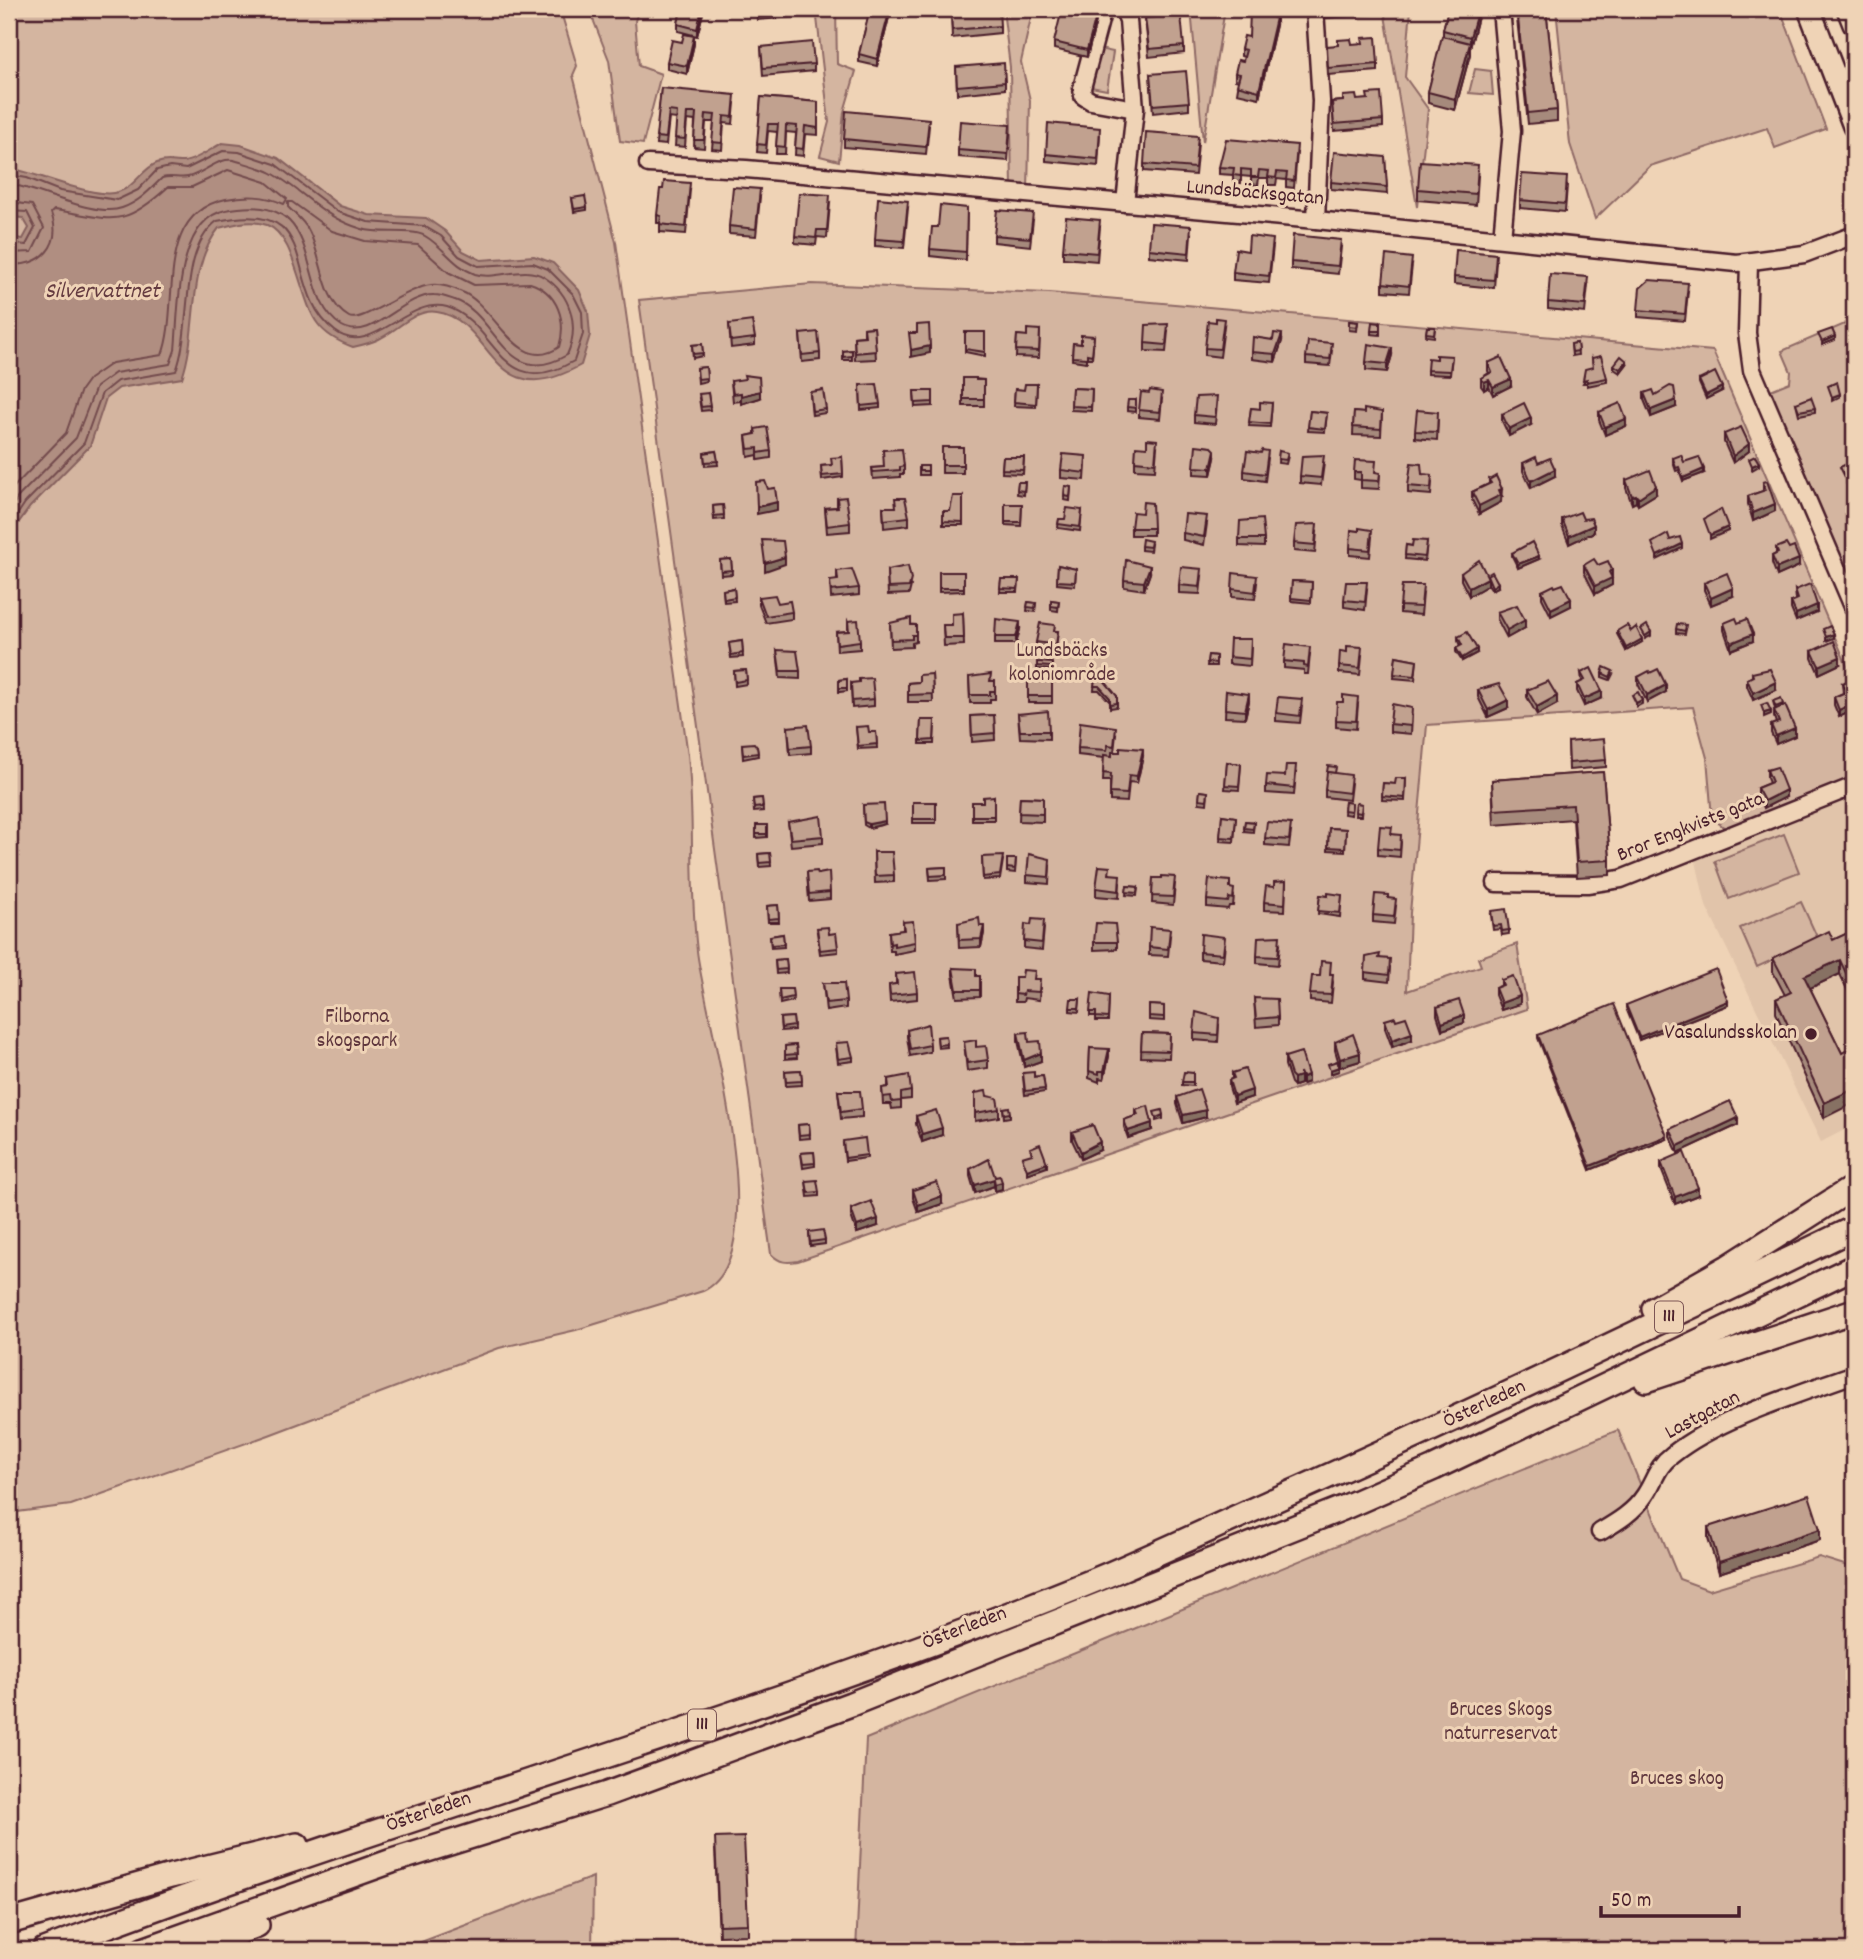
<svg xmlns="http://www.w3.org/2000/svg" width="1863" height="1959" font-family="Dekko,sans-serif">
<style>
.built{fill:#e1c4aa}
.green{fill:#d4b5a0;stroke:#8f6a66;stroke-width:2}
.water{fill:#b08e81;stroke:#87625f;stroke-width:2}
.lines{fill:none;stroke-linecap:round;stroke-linejoin:round}
.shore{stroke:#734b4d;stroke-width:2}
.minor-casing{stroke:#4a1f2b;stroke-width:21}
.secondary-casing{stroke:#4a1f2b;stroke-width:26}
.primary-casing{stroke:#4a1f2b;stroke-width:28}
.minor{stroke:#efd3b6;stroke-width:16}
.secondary{stroke:#efd3b6;stroke-width:21}
.primary{stroke:#efd3b6;stroke-width:23}
.wall{fill:#a68a7b;stroke:#4a1f2b;stroke-width:2}
.shaded-wall{fill:#877164;stroke:#4a1f2b;stroke-width:2}
.building{fill:#c1a18f;stroke:#4a1f2b;stroke-width:2}
.poi-dot{fill:#4a1f2b;stroke:#efd3b6;stroke-width:2.5}
.labels{text-anchor:middle;dominant-baseline:central;stroke-width:6;stroke-linejoin:round;paint-order:stroke}
.shield{fill:#efd3b6;stroke:#7c5555;stroke-width:2}
.shield-label{font-size:19px;font-weight:bold;fill:#4a1f2b}
.street-label{font-size:21px;fill:#4a1f2b;stroke:#efd3b6}
.park-label{font-size:21px;fill:#5f363d;stroke:#efd3b6}
.poi-label{font-size:21px;fill:#4a1f2b;stroke:#efd3b6;text-anchor:end}
.water-label{font-size:23px;font-style:italic;fill:#643b40;stroke:#efd3b6}
</style>
<rect width="100%" height="100%" fill="#efd3b6"/>
<filter id="ink" filterUnits="userSpaceOnUse"><feTurbulence type="fractalNoise" baseFrequency=".0143" numOctaves="2"/><feDisplacementMap in="SourceGraphic" scale="14" xChannelSelector="R" yChannelSelector="G"/><feConvolveMatrix kernelMatrix="1 2 1 2 8 2 1 2 1" color-interpolation-filters="sRGB"/></filter>
<g filter="url(#ink)">
<path class="built" d="M1854,796V1125L1821,1142L1706,906L1695,857Z"/>
<g class="green">
<path d="M9,9H560L577,66L573,75L616,242L688,755C695,820 689,885 697,951C704,1015 780,1256 703,1291L576,1330L499,1348L269,1435L71,1505L9,1513Z"/>
<path d="M589,9H639L635,21L639,66L661,74L643,144L620,141L609,60Z"/>
<path d="M816,9H836L837,64L856,71L844,112L839,161L820,156L829,122Z"/>
<path d="M1003,9H1033L1021,62L1030,100L1028,190L1012,189L1010,67Z"/>
<path d="M1191,9H1225L1203,142Z"/>
<path d="M1384,9H1411L1405,77L1428,109L1417,207Z"/>
<path d="M1556,9H1780L1826,129L1775,148L1767,128L1650,166L1595,219L1570,144Z"/>
<path d="M1095,48L1113,52L1107,90L1085,86Z"/>
<path d="M1475,69L1491,71L1493,95L1469,93Z"/>
<path d="M812,284L1049,293L1713,351L1854,682V777L1725,828L1712,818L1707,758L1693,707L1427,725L1410,913L1407,991L1481,966L1478,958L1517,944L1527,1009L798,1261C787,1263 780,1263 771,1254L639,300Z"/>
<path d="M1854,320V590L1768,391L1790,382L1791,372L1782,351Z"/>
<path d="M1784,834L1799,872L1729,899L1715,861Z"/>
<path d="M1801,902L1818,939L1757,967L1740,928Z"/>
<path d="M1618,1430L1679,1579L1709,1590L1819,1557L1854,1568V1950H856L866,1739Z"/>
<path d="M593,1877L592,1950H400Z"/>
</g>
<path class="water" d="M222,143L241,145L278,158L340,206L369,215L426,218L445,231L463,251L481,260L534,256L553,263L579,290L588,311L590,335L581,365C490,417 494,320 437,312C415,308 397,331 379,339C371,343 362,345 353,347C339,342 327,336 318,324C299,299 296,236 267,225C251,219 235,224 219,228C186,269 199,330 182,378L119,388L106,398L90,446L30,507L9,536V229L14,238L23,239L29,228L23,218L11,217L9,225V168C36,172 95,200 118,192C135,187 142,169 157,163C167,159 173,162 183,162C195,161 211,149 222,143Z"/>
<g class="lines">
<g class="shore">
<path d="M9,175L27,178L60,191L117,200L138,190L157,170L170,167L186,169L223,151L239,152L275,164L338,212L368,222L424,226L441,236L459,256L478,266L533,263L548,269L573,294L582,312L583,334L574,361C499,404 497,322 447,307C407,296 371,359 335,331C279,288 327,197 217,221C178,251 193,328 176,371L117,381L102,393L84,443L25,503L9,527"/>
<path d="M9,184C38,188 95,218 122,208C139,202 150,190 162,178C171,175 179,179 188,177C205,173 220,155 237,161C247,164 263,168 272,173C307,193 321,217 362,229C379,235 411,228 425,236C444,247 453,266 475,274C496,281 524,264 544,277C571,294 580,326 567,355C505,391 497,314 455,300C449,298 441,295 434,295C403,294 372,343 342,326C291,295 332,189 226,210C176,220 179,309 175,350L170,364L115,373L96,387L76,438L18,497L9,512"/>
<path d="M9,202L32,205L44,228L32,252L9,253"/>
<path d="M288,202H292L332,231L365,241L418,245L448,272L474,285L530,283C558,292 567,321 559,347C518,377 494,304 462,292C453,288 441,284 431,285C408,287 361,324 349,317C322,302 322,256 309,231C305,222 295,214 288,207Z"/>
<path d="M9,211L27,212L35,228L26,245L9,243"/>
<path d="M9,264C41,268 63,245 51,213L54,210C112,218 120,231 168,187H192L228,170L266,182L287,199L284,204C264,195 246,195 226,199C153,214 181,306 162,355L112,363L89,379L81,390L66,433L9,492"/>
</g>
<defs>
<g id="minor">
<path d="M1103,9L1082,88L1083,96L1091,101L1135,109"/>
<path d="M1123,9L1128,20L1135,109L1125,203"/>
<path d="M1315,9L1321,101L1316,220"/>
<path d="M1501,9L1512,131L1502,238"/>
<path d="M648,164L746,169L1316,220L1737,263L1804,254L1854,235"/>
<path d="M1749,263L1747,333L1752,370L1854,609"/>
<path d="M1496,883L1587,884L1621,879L1854,786"/>
<path d="M1600,1532C1617,1522 1634,1512 1645,1495C1655,1480 1657,1466 1672,1455C1718,1418 1799,1394 1854,1374"/>
</g>
<g id="secondary">
<path d="M1809,9L1854,126"/>
<path d="M1848,9L1854,24"/>
</g>
<g id="primary">
<path d="M1654,1309L1728,1267L1854,1187"/>
<path d="M1646,1380L1854,1311"/>
<path d="M9,1922L171,1876L297,1845"/>
<path d="M44,1950C391,1816 753,1720 1098,1579C1155,1555 1212,1528 1268,1503C1465,1416 1660,1322 1854,1228"/>
<path d="M143,1950L392,1861L607,1794L851,1704L1343,1508L1434,1468L1854,1267"/>
<path d="M195,1950L257,1925"/>
</g>
</defs>
<use href="#minor" class="minor-casing"/>
<use href="#secondary" class="secondary-casing"/>
<use href="#primary" class="primary-casing"/>
<use href="#minor" class="minor"/>
<use href="#secondary" class="secondary"/>
<use href="#primary" class="primary"/>
</g>
<g class="wall">
<path d="M681,9H704L697,36L678,31V24Z"/>
<path d="M756,9H808V16L757,20Z"/>
<path d="M870,9H891L877,66L859,62V54Z"/>
<path d="M1099,9L1087,57L1054,49V42Z"/>
<path d="M1258,9H1281L1279,15Z"/>
<path d="M1324,9H1374V14L1324,18Z"/>
<path d="M1448,9H1480L1470,48V54L1455,110L1428,103V92L1443,36V30Z"/>
<path d="M1516,9H1546L1557,110V121L1528,124Z"/>
<path d="M951,11L1000,26V33L952,38Z"/>
<path d="M1145,18L1184,46V53L1149,57Z"/>
<path d="M1276,25L1259,98L1237,93L1239,81L1235,80V73L1243,61L1244,57L1241,56V49L1249,37Z"/>
<path d="M682,42L694,44L687,74L667,69V62Z"/>
<path d="M1352,44L1378,64V71L1328,75L1327,53Z"/>
<path d="M761,47L814,64V71L763,76Z"/>
<path d="M956,67L1005,82V89L957,94Z"/>
<path d="M1150,74L1189,102V109L1153,113Z"/>
<path d="M661,88L735,103L733,124L724,123L722,150L712,149L714,122H706L704,148L694,147L695,121L687,120L685,147L675,146L677,119L669,118L666,145L656,144Z"/>
<path d="M1343,96L1357,100L1383,120V127L1334,131L1332,102L1343,101Z"/>
<path d="M761,97L818,102V135L805,134L803,156L795,155L796,133L786,132L785,154H776L777,132L768,131L766,153L757,152Z"/>
<path d="M929,126L926,154L844,147V139Z"/>
<path d="M1010,133L1008,161L958,157V150Z"/>
<path d="M1100,135L1098,166L1046,161V154Z"/>
<path d="M1198,143L1195,175L1144,171V164Z"/>
<path d="M1297,153L1294,188L1286,187V180L1277,179L1276,185H1268V178H1259L1258,185L1251,184V177L1241,176V183L1233,182V175L1219,174V167Z"/>
<path d="M1385,157L1387,194L1331,189V182Z"/>
<path d="M1478,176L1476,205L1418,200V189Z"/>
<path d="M1567,185L1565,212L1520,208V200Z"/>
<path d="M690,190L686,234L660,232V223H657V215Z"/>
<path d="M760,197L756,236L729,234V226Z"/>
<path d="M572,198L587,207V210L574,212Z"/>
<path d="M830,203L827,238L817,237L816,245L795,243V236Z"/>
<path d="M908,208L904,248L875,246V239Z"/>
<path d="M967,208L966,260L930,256V249L938,227Z"/>
<path d="M1033,220L1030,246L994,242V235Z"/>
<path d="M1100,227L1097,261L1063,258V250Z"/>
<path d="M1191,234L1189,260L1149,256V249Z"/>
<path d="M1273,246L1269,283L1233,280V272L1248,251Z"/>
<path d="M1341,247L1338,274L1291,269V262Z"/>
<path d="M1496,261L1494,288L1454,284V277Z"/>
<path d="M1412,265L1409,293L1383,291V283Z"/>
<path d="M1588,285L1585,313L1548,309V302Z"/>
<path d="M1688,291L1685,321L1638,317V310Z"/>
<path d="M1349,321L1358,322L1357,331L1349,330Z"/>
<path d="M1380,323V335L1371,334V331Z"/>
<path d="M729,324L755,338V345L731,348Z"/>
<path d="M1224,326L1220,357L1205,355V348Z"/>
<path d="M874,327L876,359L855,360L854,337L864,336V328Z"/>
<path d="M1427,327H1435L1434,337L1426,336Z"/>
<path d="M1040,330L1039,358L1016,357L1017,335L1027,336Z"/>
<path d="M1168,331L1166,352L1145,351V343Z"/>
<path d="M965,332H985V356L965,352Z"/>
<path d="M800,334L820,353V360L802,362Z"/>
<path d="M1094,336L1092,358H1087V362L1072,360L1073,343L1081,344Z"/>
<path d="M1282,341L1275,362L1252,359V352Z"/>
<path d="M1577,343L1578,355L1572,356L1571,344Z"/>
<path d="M702,344L703,356L693,358L692,345Z"/>
<path d="M852,350V360H843V351Z"/>
<path d="M1332,350L1330,366L1306,364V357Z"/>
<path d="M1392,355L1387,372L1366,370V362Z"/>
<path d="M1452,356L1450,375L1427,374V370L1436,359Z"/>
<path d="M1592,358L1607,378V382L1587,386V383H1583L1593,367Z"/>
<path d="M1488,363L1511,386L1493,395L1489,387L1484,390L1481,386V378L1489,373L1488,371Z"/>
<path d="M1627,364L1620,373L1614,369V365Z"/>
<path d="M706,367L707,381L698,383L697,368Z"/>
<path d="M963,378L984,380V406H963Z"/>
<path d="M1699,380L1722,391L1706,399L1699,383Z"/>
<path d="M731,381L760,398L741,404V401L733,402Z"/>
<path d="M1037,384L1036,407L1014,406L1015,389L1024,390Z"/>
<path d="M860,385L880,404V408L861,410Z"/>
<path d="M1072,388L1092,389L1091,411L1071,410Z"/>
<path d="M914,391H933V406L915,407Z"/>
<path d="M708,393L710,410L701,411L699,398Z"/>
<path d="M1644,393L1655,395L1676,407L1651,417L1644,400Z"/>
<path d="M810,395L826,409V413L812,415Z"/>
<path d="M1162,399L1160,419L1139,417V410Z"/>
<path d="M1136,400V412L1127,411V407Z"/>
<path d="M1217,403L1215,424L1194,422V415Z"/>
<path d="M1272,403L1270,427L1249,426L1251,408L1260,409Z"/>
<path d="M1796,403L1815,408V412L1799,415Z"/>
<path d="M1310,411L1327,413L1325,432L1308,431Z"/>
<path d="M1354,412L1364,413L1382,412L1381,436L1353,435Z"/>
<path d="M1599,412L1626,426L1605,435L1599,420Z"/>
<path d="M1502,414L1531,425L1509,436L1502,421Z"/>
<path d="M1438,420L1437,440L1415,438V431Z"/>
<path d="M755,429L771,451V458L758,460V455L748,457L746,436L755,434Z"/>
<path d="M1724,434L1749,451L1733,463L1724,442Z"/>
<rect x="942" y="447" width="21" height="26"/>
<path d="M1157,447L1155,470L1135,469V461Z"/>
<path d="M716,451L718,465L705,466L704,453Z"/>
<path d="M1279,451L1288,456L1286,464L1278,463Z"/>
<path d="M1261,453L1268,458L1265,481L1244,478V471Z"/>
<path d="M842,457L843,477L822,480L821,466L831,465Z"/>
<path d="M1003,457H1024L1023,474L1002,473Z"/>
<path d="M1215,458L1211,475L1194,474V467Z"/>
<path d="M1673,458L1684,462L1704,473L1683,481L1679,470L1676,471L1673,462Z"/>
<path d="M1324,463L1321,485L1300,483V476Z"/>
<path d="M1523,463H1538L1555,476L1531,488L1523,471Z"/>
<path d="M1086,464L1085,480L1061,478V470Z"/>
<path d="M904,466V474H900V477L873,479L872,468Z"/>
<rect x="919" y="466" width="9" height="9"/>
<path d="M1354,472L1380,473L1379,489L1361,488V480L1354,479Z"/>
<path d="M1422,474L1432,482L1431,495L1408,493V486Z"/>
<path d="M1489,480L1502,496H1501V502L1479,514L1472,500V492L1489,484Z"/>
<path d="M1626,480L1656,494L1638,505L1636,502L1632,504L1626,488Z"/>
<path d="M1018,482H1025L1024,495L1017,494Z"/>
<path d="M1763,482L1775,511L1753,521L1748,504V496L1763,491Z"/>
<path d="M1065,486L1071,487L1070,501L1064,500Z"/>
<path d="M963,496V525H943V511H950Z"/>
<path d="M837,498L850,523V531L827,533L825,508L837,507Z"/>
<path d="M1005,504H1022L1021,526L1005,525Z"/>
<path d="M723,505L724,519L714,520L713,506Z"/>
<path d="M883,507L909,517V525L884,528Z"/>
<path d="M1082,510L1080,531L1058,528L1059,519H1065Z"/>
<path d="M1562,519H1583L1594,532L1569,544L1562,526Z"/>
<path d="M1207,523L1204,545L1183,540V533Z"/>
<rect x="1131" y="528" width="22" height="7"/>
<path d="M1317,532L1315,553L1294,551V543Z"/>
<path d="M1372,537L1370,557L1350,555V548Z"/>
<path d="M1239,539H1264V547L1239,546Z"/>
<path d="M1427,541L1425,561L1405,559L1406,545L1412,546Z"/>
<path d="M1151,544L1150,551L1141,550V546Z"/>
<path d="M1776,548L1799,566L1777,576L1772,563V556L1776,554Z"/>
<path d="M1512,553L1539,559L1518,568L1512,556Z"/>
<path d="M731,559L732,574L721,575L720,560Z"/>
<path d="M1058,565L1076,569L1075,586L1057,584Z"/>
<path d="M1584,565H1598L1612,577V585L1595,594L1584,572Z"/>
<path d="M887,570L911,586L909,594L888,595Z"/>
<path d="M837,571L859,588V595L831,598L830,581H837Z"/>
<path d="M939,572H964V591L939,592Z"/>
<path d="M1150,573L1144,590L1124,587V580Z"/>
<path d="M1461,573L1487,575L1498,587L1492,590L1488,584V585L1469,596L1461,580Z"/>
<path d="M1202,576L1200,594L1179,593V585Z"/>
<path d="M1001,579H1019L1018,592H1000Z"/>
<path d="M1292,581L1312,582L1311,603L1291,601Z"/>
<path d="M1257,583L1255,599L1232,597V589Z"/>
<path d="M1704,583L1733,596L1711,605L1704,590Z"/>
<path d="M1555,587L1571,606L1551,616L1542,598V591Z"/>
<path d="M734,588L735,601L724,602L723,590Z"/>
<path d="M1367,589L1365,610L1344,607V600Z"/>
<path d="M1795,590L1817,612L1796,621L1791,609V602L1796,600Z"/>
<path d="M1423,593L1421,615L1400,613V606Z"/>
<path d="M759,597L778,603L792,612V619L766,623L759,605Z"/>
<path d="M1051,600L1059,601L1058,611L1051,610Z"/>
<path d="M1028,602L1036,603L1035,612L1027,611Z"/>
<path d="M1497,612L1525,628L1507,638L1497,619Z"/>
<path d="M963,613L964,645L944,646L943,625H952Z"/>
<path d="M848,621L860,641V649L837,651L836,632L848,631Z"/>
<path d="M890,623L916,625V642L912,643V647L891,648Z"/>
<path d="M1724,623H1738L1753,641L1731,650L1724,630Z"/>
<path d="M1020,629L1016,644H995V637Z"/>
<path d="M1676,629H1686L1685,634L1676,633Z"/>
<path d="M1055,631H1058L1056,648L1036,646V642Z"/>
<path d="M1617,631H1631L1642,642L1626,651L1617,634Z"/>
<path d="M1458,637L1477,653L1462,661L1456,652V648L1460,646L1458,641Z"/>
<path d="M742,641L743,657L731,658L729,643Z"/>
<path d="M1251,646L1250,666L1229,664V657Z"/>
<path d="M777,650L800,671V679L780,678Z"/>
<path d="M1812,651L1840,664L1819,674L1812,658Z"/>
<path d="M1347,652L1362,655L1360,675L1339,673V666Z"/>
<path d="M1310,654L1308,674H1304V670L1284,668V661Z"/>
<path d="M1208,655L1216,656V666H1207Z"/>
<path d="M1396,656L1417,660L1415,680L1394,678Z"/>
<path d="M1037,662L1052,663V670L1037,669Z"/>
<path d="M746,670L747,684L735,686L734,671Z"/>
<path d="M1581,673L1602,698L1584,706L1577,691V684L1582,682Z"/>
<path d="M1602,673L1613,674L1610,680L1602,677Z"/>
<path d="M1650,673L1666,692L1647,702L1638,684V677Z"/>
<path d="M1752,673L1776,690L1753,700L1747,686V679L1752,677Z"/>
<path d="M932,674L933,702H908V683L919,682Z"/>
<path d="M969,677L995,681V699H990V703H970Z"/>
<path d="M847,679V691L839,692V680Z"/>
<rect x="1028" y="679" width="24" height="24"/>
<path d="M1095,679L1117,696V707L1110,708V702L1099,690H1094Z"/>
<path d="M851,683L874,699V706L852,708Z"/>
<path d="M1842,683L1854,689V710L1839,717L1834,705V697L1843,693Z"/>
<path d="M1478,690L1508,708L1488,717L1478,697Z"/>
<path d="M1527,690L1557,704L1537,715L1527,697Z"/>
<path d="M1226,691L1249,701L1245,718L1225,717Z"/>
<path d="M1773,701L1783,706L1795,736L1776,744L1771,733V725L1776,723L1774,717V710L1775,709Z"/>
<path d="M1358,704L1356,729L1336,727V720Z"/>
<path d="M1302,706L1300,723L1276,721V713Z"/>
<path d="M1018,714L1049,731V739L1020,738Z"/>
<path d="M994,715L995,740L972,742L971,716Z"/>
<path d="M1412,716L1411,734L1390,732V724Z"/>
<path d="M921,720H935L934,744H920Z"/>
<path d="M788,727L811,746V753L790,755Z"/>
<path d="M856,727L869,732H876L877,748L858,749Z"/>
<path d="M1116,734L1114,752L1143,756L1137,783L1129,782L1127,802L1110,801V781H1103L1104,758L1078,755V748Z"/>
<path d="M1568,742L1606,760V767L1569,770Z"/>
<path d="M742,744L757,747L758,756L743,759Z"/>
<path d="M1854,747V763L1851,756V749Z"/>
<path d="M1227,762L1241,764L1239,790L1225,789Z"/>
<path d="M1767,770L1786,797L1764,808L1757,795V788L1769,783L1767,778Z"/>
<path d="M1603,772L1610,860V875L1577,877L1573,819L1494,825L1492,780Z"/>
<path d="M1296,773L1294,795L1266,793V785Z"/>
<path d="M1335,773L1351,783L1349,800L1325,797V790Z"/>
<path d="M1406,778L1405,801L1382,800L1383,783L1395,784Z"/>
<path d="M1200,791L1208,792L1207,804L1199,803Z"/>
<path d="M994,796V820H972V802H983Z"/>
<path d="M1020,797L1043,798V822L1019,821Z"/>
<path d="M762,798L763,811L754,812L753,799Z"/>
<rect x="913" y="802" width="23" height="21"/>
<path d="M1345,802L1352,803L1351,815L1344,814Z"/>
<path d="M1356,803L1362,804L1361,816H1355Z"/>
<path d="M863,805L885,824L869,828L864,825Z"/>
<path d="M1222,815L1236,817L1234,842L1220,841Z"/>
<path d="M1245,821L1254,822L1253,832L1244,831Z"/>
<path d="M788,822L823,836V843L791,846Z"/>
<path d="M756,825H767V837L756,838Z"/>
<path d="M1329,828L1346,829L1345,851L1328,850Z"/>
<path d="M1291,832L1289,847L1265,845V838Z"/>
<path d="M1392,834L1401,842L1400,857L1378,855V848Z"/>
<path d="M874,852L894,875V882L875,883Z"/>
<path d="M770,853L771,866L759,867L758,854Z"/>
<path d="M982,857L1003,860L1000,879L983,880Z"/>
<path d="M1007,859H1016L1015,873L1007,872Z"/>
<path d="M1050,866L1049,884L1027,882V875Z"/>
<path d="M946,867V879L930,880L929,868Z"/>
<path d="M807,872L818,874L830,892V899L809,901Z"/>
<path d="M1110,874L1120,883L1119,898L1096,896V888Z"/>
<path d="M1153,878L1175,884L1173,905L1152,903Z"/>
<path d="M1286,881L1285,911L1264,910V902L1274,887Z"/>
<path d="M1127,886L1138,887L1137,896L1126,895Z"/>
<path d="M1230,888L1234,896L1233,906H1229L1228,909L1207,907V900Z"/>
<path d="M1320,895L1328,896L1342,895L1340,917L1318,914Z"/>
<path d="M778,905L779,922H768L767,906Z"/>
<path d="M1396,906L1394,924L1373,922V915Z"/>
<path d="M1491,915L1509,930V934L1502,935L1501,929L1493,930Z"/>
<path d="M903,922L915,942V950L894,954V951H890L889,932L903,930Z"/>
<path d="M958,923L980,926L984,933L981,947L959,948Z"/>
<path d="M1044,928L1042,950L1024,948V941Z"/>
<path d="M1854,930L1851,998L1840,974L1810,988L1842,1053L1824,1118L1776,1013V999L1785,995L1773,972V958L1833,940Z"/>
<path d="M817,932L829,934L838,948V952L820,954Z"/>
<path d="M783,934L784,947L771,948L770,936Z"/>
<path d="M1170,936L1168,956L1149,955V947Z"/>
<path d="M1094,942H1117V949L1094,950Z"/>
<path d="M1225,944L1223,961L1200,959V952Z"/>
<path d="M1280,944L1278,965L1257,963V956Z"/>
<path d="M1380,958L1390,967L1389,982L1365,979V972Z"/>
<path d="M786,959L787,973L776,974L775,960Z"/>
<path d="M953,968L976,976H980V997L957,998L953,975Z"/>
<path d="M896,974L917,992V999L890,1002L889,985L896,984Z"/>
<path d="M1331,974L1333,982L1331,1003L1310,1001V994L1320,976Z"/>
<path d="M1015,977L1035,979L1040,986L1039,1000L1024,998L1023,1002H1015Z"/>
<path d="M1501,980L1520,1004L1501,1010L1495,995V988L1501,986Z"/>
<path d="M823,983L846,1001V1008L826,1011Z"/>
<path d="M779,989H792L793,1001L780,1004Z"/>
<path d="M1109,996L1108,1021H1096V1016H1090V1012Z"/>
<path d="M1254,998L1278,1017V1025L1256,1027Z"/>
<path d="M1080,999L1079,1012L1070,1011V1008Z"/>
<path d="M1149,1005L1164,1006V1021L1149,1020Z"/>
<path d="M1626,1005H1728L1639,1040L1626,1008Z"/>
<path d="M1437,1007L1464,1023L1442,1030L1437,1015Z"/>
<path d="M793,1017L794,1030L781,1031L780,1018Z"/>
<path d="M1385,1020H1396L1412,1040L1392,1047L1385,1028Z"/>
<path d="M1219,1025L1218,1042L1194,1040V1033Z"/>
<path d="M907,1030L930,1045V1052L910,1056L907,1037Z"/>
<path d="M1018,1033L1029,1042L1041,1061L1024,1067L1018,1041Z"/>
<path d="M1142,1033L1170,1034L1169,1058L1141,1057Z"/>
<path d="M1538,1035L1667,1139L1590,1170L1538,1038Z"/>
<path d="M946,1036L947,1047L938,1048L937,1037Z"/>
<path d="M964,1042L976,1047L988,1060V1068L967,1071Z"/>
<path d="M1335,1042L1360,1061L1340,1067L1335,1050Z"/>
<path d="M796,1045L797,1058L785,1059V1046Z"/>
<path d="M836,1047L853,1057V1061L838,1063Z"/>
<path d="M1090,1048L1109,1056L1104,1079L1099,1078V1082L1089,1078Z"/>
<path d="M1285,1057L1308,1082L1302,1084L1300,1080V1084L1294,1086L1291,1083L1285,1065Z"/>
<path d="M801,1070L802,1085L786,1086L785,1071Z"/>
<path d="M1193,1073V1086L1182,1085V1082Z"/>
<path d="M1232,1073L1252,1097L1234,1103L1229,1087V1080L1232,1079Z"/>
<path d="M1043,1076L1045,1092L1025,1095L1023,1077Z"/>
<path d="M888,1079L911,1091V1099L901,1100V1108L892,1109L891,1104H883L882,1088L888,1087Z"/>
<path d="M838,1091L862,1109V1117L841,1119Z"/>
<path d="M975,1093L987,1096L999,1109V1117L975,1121Z"/>
<path d="M1177,1097L1206,1117L1183,1123L1177,1104Z"/>
<path d="M1003,1108L1010,1113V1117L1004,1118Z"/>
<path d="M1136,1110L1152,1130L1128,1138L1124,1127V1120L1136,1116Z"/>
<path d="M916,1116L942,1135L922,1142L916,1124Z"/>
<path d="M809,1124L810,1138L799,1139L798,1125Z"/>
<path d="M1738,1125L1678,1153L1670,1136V1129Z"/>
<path d="M1072,1132L1100,1150L1081,1159L1072,1140Z"/>
<path d="M843,1144L867,1155V1158L845,1161Z"/>
<path d="M814,1152L815,1166L803,1168L801,1153Z"/>
<path d="M1661,1162L1698,1195L1675,1204L1661,1169Z"/>
<path d="M970,1169L995,1177L1002,1189L995,1191L994,1186L975,1193L970,1176Z"/>
<path d="M806,1181L819,1192V1196L808,1197Z"/>
<path d="M913,1190L942,1204L918,1212L913,1198Z"/>
<path d="M851,1209L878,1226L857,1233L851,1216Z"/>
<path d="M809,1232L825,1240V1244L810,1246Z"/>
<path d="M1708,1527L1820,1540L1719,1573L1708,1538Z"/>
<path d="M715,1849L748,1924V1935L719,1936Z"/>
</g>
<g class="shaded-wall">
<path d="M702,9H704L697,36V29Z"/>
<path d="M890,9H891L877,66V59Z"/>
<path d="M1098,9H1099L1087,57V50Z"/>
<path d="M1478,9H1480L1470,48V37Z"/>
<path d="M1276,18V25L1259,98V91Z"/>
<path d="M694,36V44L687,74V66Z"/>
<path d="M1470,43V54L1455,110V99Z"/>
<path d="M1282,334V341L1275,362V354Z"/>
<path d="M1835,336V340L1822,345V342Z"/>
<path d="M930,346V353L911,357V350Z"/>
<path d="M1392,348V355L1387,372V364Z"/>
<path d="M1627,361V364L1620,373V369Z"/>
<path d="M1511,379V386L1493,395V387Z"/>
<path d="M1489,380V387L1484,390V382Z"/>
<path d="M1722,387V391L1706,399V395Z"/>
<path d="M760,391V398L741,404V396Z"/>
<path d="M1840,394V397L1832,401V397Z"/>
<path d="M1676,400V407L1651,417V410Z"/>
<path d="M1531,418V425L1509,436V429Z"/>
<path d="M1626,419V426L1605,435V427Z"/>
<path d="M1749,444V451L1733,463V456Z"/>
<path d="M1215,450V458L1211,475V468Z"/>
<path d="M1759,463V466L1752,470V466Z"/>
<path d="M1555,469V476L1531,488V481Z"/>
<path d="M1704,469V473L1683,481V478Z"/>
<path d="M1854,473V477L1846,483V479Z"/>
<path d="M1656,486V494L1638,505V498Z"/>
<path d="M1502,489L1501,502L1479,514V506Z"/>
<path d="M1636,495V502L1632,504V496Z"/>
<path d="M777,502V510L757,514V507Z"/>
<path d="M1775,504V511L1753,521V513Z"/>
<path d="M1594,525V532L1569,544V536Z"/>
<path d="M1728,527V531L1710,539V535Z"/>
<path d="M1682,544V548L1657,560V556Z"/>
<path d="M1539,556V559L1518,568V564Z"/>
<path d="M785,557V564L765,571V563Z"/>
<path d="M1799,559V566L1777,576V568Z"/>
<path d="M1150,566V573L1144,590V582Z"/>
<path d="M1612,570V585L1595,594V586L1609,572Z"/>
<path d="M1488,578V585L1469,596V588Z"/>
<path d="M1498,583V587L1492,590V587Z"/>
<path d="M1733,588V596L1711,605V598Z"/>
<path d="M1571,599V606L1551,616V609Z"/>
<path d="M1817,605V612L1796,621V614Z"/>
<path d="M1525,620V628L1507,638V630Z"/>
<path d="M1020,622V629L1016,644V637Z"/>
<path d="M1651,632V636L1645,639V636Z"/>
<path d="M1753,634V641L1731,650V643Z"/>
<path d="M1834,634V638L1826,641V637Z"/>
<path d="M1642,639V642L1626,651V648Z"/>
<path d="M1477,649V653L1462,661V658Z"/>
<path d="M1840,657V664L1819,674V666Z"/>
<path d="M1776,682V690L1753,700V693Z"/>
<path d="M1666,685V692L1647,702V695Z"/>
<path d="M1602,691V698L1584,706V699Z"/>
<path d="M1249,694V701L1245,718V711Z"/>
<path d="M1557,696V704L1537,715V707Z"/>
<path d="M1508,700V708L1488,717V710Z"/>
<path d="M1642,700V704L1636,707V703Z"/>
<path d="M1854,703V710L1839,717V710Z"/>
<path d="M1771,711V714L1764,717V713Z"/>
<path d="M1795,728V736L1776,744V736Z"/>
<path d="M1143,749V756L1137,783V776Z"/>
<path d="M1786,790V797L1764,808V801Z"/>
<path d="M885,821V824L869,828V824Z"/>
<path d="M984,926V933L981,947V939Z"/>
<path d="M1840,960V974L1804,991V976Z"/>
<path d="M1854,983V997L1851,998V984Z"/>
<path d="M1520,996V1004L1501,1010V1003Z"/>
<path d="M1728,1001V1005L1639,1040V1037Z"/>
<path d="M1464,1015V1023L1442,1030V1023Z"/>
<path d="M1412,1033V1040L1392,1047V1040Z"/>
<path d="M1109,1049V1056L1104,1079V1071Z"/>
<path d="M1041,1053V1061L1024,1067V1060Z"/>
<path d="M1360,1053V1061L1340,1067V1059Z"/>
<path d="M1339,1067V1071L1330,1074V1070Z"/>
<path d="M1300,1072V1084L1294,1086V1078Z"/>
<path d="M1308,1075V1082L1302,1084V1077Z"/>
<path d="M1854,1089V1103L1824,1118V1103Z"/>
<path d="M1252,1090V1097L1234,1103V1096Z"/>
<path d="M1206,1110V1117L1183,1123V1115Z"/>
<path d="M1163,1115V1119L1156,1121V1118Z"/>
<path d="M1738,1118V1125L1678,1153V1146Z"/>
<path d="M1152,1123V1130L1128,1138V1131Z"/>
<path d="M942,1128V1135L922,1142V1134Z"/>
<path d="M1667,1136V1139L1590,1170V1166Z"/>
<path d="M1100,1142V1150L1081,1159V1152Z"/>
<path d="M1047,1163V1167L1027,1174V1170Z"/>
<path d="M994,1179V1186L975,1193V1185Z"/>
<path d="M1002,1182V1189L995,1191V1184Z"/>
<path d="M1698,1188V1195L1675,1204V1197Z"/>
<path d="M942,1196V1204L918,1212V1205Z"/>
<path d="M878,1219V1226L857,1233V1226Z"/>
<path d="M1820,1529V1540L1719,1573V1562Z"/>
</g>
<g class="building">
<path d="M681,9H702L697,29L678,24Z"/>
<path d="M757,9H803L757,13Z"/>
<path d="M870,9H890L877,59L859,54Z"/>
<path d="M977,9H999L1000,26L952,30L951,11Z"/>
<path d="M1062,9H1098L1087,50L1054,42Z"/>
<path d="M1324,9H1353L1324,11Z"/>
<path d="M1448,9H1478L1470,37L1443,30Z"/>
<path d="M1517,9H1546L1557,110L1528,113Z"/>
<path d="M1250,12L1276,18L1259,91L1237,85L1240,74L1235,73L1238,60L1243,61L1246,50L1241,49L1244,36L1249,37Z"/>
<path d="M1181,15L1184,46L1149,49L1145,18Z"/>
<path d="M684,34L694,36L687,66L667,62L672,40L682,42Z"/>
<path d="M1442,36L1470,43L1455,99L1428,92Z"/>
<path d="M1376,37L1378,64L1328,68L1327,46L1338,45V40L1351,39L1352,44L1363,43L1362,38Z"/>
<path d="M812,42L814,64L763,68L761,47Z"/>
<path d="M1004,63L1005,82L957,86L956,67Z"/>
<path d="M1186,71L1189,102L1153,105L1150,74Z"/>
<path d="M661,88L735,95L733,117L724,116L722,143L712,142L715,115L706,114L704,140H694L696,113H687L685,139L675,138L677,112L669,111L666,138L656,137Z"/>
<path d="M1381,93L1383,120L1334,124L1332,102L1343,101V96L1356,95L1357,100L1368,99L1367,94Z"/>
<path d="M761,97L818,102V128L805,126L803,149L795,148L797,126L786,125L785,147L776,146L778,124H768L766,145L757,144Z"/>
<path d="M846,111L929,119L926,147L844,139Z"/>
<path d="M960,121L1010,125L1008,154L958,150Z"/>
<path d="M1048,123L1100,128L1098,159L1046,154Z"/>
<path d="M1146,132L1198,136L1195,168L1144,164Z"/>
<path d="M1226,139L1297,145L1294,181L1286,180L1287,173L1277,172L1276,178L1268,177L1269,171L1259,170L1258,177H1251V170L1241,169V176L1233,175L1234,168L1219,167Z"/>
<path d="M1334,152L1385,157L1387,187L1331,182Z"/>
<path d="M1420,161L1478,165L1476,194L1418,189Z"/>
<path d="M1522,174L1567,177L1565,204L1520,200Z"/>
<path d="M664,181L690,183L686,227L660,224L661,216L657,215L660,189H663Z"/>
<path d="M733,187L760,189L756,229L729,226Z"/>
<path d="M799,193L830,195L827,230H817L816,238L795,236Z"/>
<path d="M585,196L587,207L574,209L572,198Z"/>
<path d="M878,198L908,201L904,241L875,239Z"/>
<path d="M940,205L967,208L966,252L930,249L932,227H938Z"/>
<path d="M997,210L1033,213L1030,238L994,235Z"/>
<path d="M1066,217L1100,220L1097,253L1063,250Z"/>
<path d="M1151,223L1191,226L1189,253L1149,249Z"/>
<path d="M1293,235L1341,240L1338,266L1291,262Z"/>
<path d="M1249,236L1273,239L1269,276L1233,272L1236,249L1248,251Z"/>
<path d="M1456,250L1496,254L1494,280L1454,277Z"/>
<path d="M1386,255L1412,258L1409,286L1383,283Z"/>
<path d="M1550,274L1588,277L1585,305L1548,302Z"/>
<path d="M1649,280L1688,283L1685,314L1638,310L1640,288Z"/>
<path d="M1216,318L1224,319L1220,349L1205,348L1208,321L1216,322Z"/>
<path d="M752,321L755,338L731,341L729,324Z"/>
<path d="M1349,321L1358,322L1357,327L1349,326Z"/>
<path d="M1372,322L1380,323V331H1371Z"/>
<path d="M929,324L930,346L911,350L909,333H917V325Z"/>
<path d="M1168,324L1166,345L1145,343L1146,325Z"/>
<path d="M874,327L876,351L855,353L854,337L865,336L864,328Z"/>
<path d="M1427,327H1435L1434,334L1426,333Z"/>
<path d="M1027,329L1040,330L1039,351L1016,350L1017,335L1027,336Z"/>
<path d="M1832,329L1835,336L1822,342L1818,334Z"/>
<path d="M818,332L820,353L802,355L800,334Z"/>
<path d="M965,332H985V352L965,349Z"/>
<path d="M1274,333L1282,334L1275,354L1252,352L1253,337L1273,340Z"/>
<path d="M1081,335L1094,336L1092,355L1087,354V358L1072,357L1073,343L1081,344Z"/>
<path d="M1308,341L1332,343L1330,359L1306,357Z"/>
<path d="M1577,343L1578,351L1572,352L1571,344Z"/>
<path d="M702,344L703,353L693,354L692,345Z"/>
<path d="M1368,344L1392,348L1387,364L1366,362Z"/>
<path d="M852,350V356L843,357V351Z"/>
<path d="M1436,355L1452,356L1450,371L1427,370L1428,358L1436,359Z"/>
<path d="M1601,356L1607,378L1587,382V379L1583,380L1585,369L1593,367L1592,358Z"/>
<path d="M1621,356L1627,361L1620,369L1614,365Z"/>
<path d="M1501,357L1511,379L1493,387L1489,380L1484,382L1481,378L1492,372L1488,363Z"/>
<path d="M706,367L707,378L698,379L697,368Z"/>
<path d="M1715,372L1722,387L1706,395L1699,380Z"/>
<path d="M744,375L759,377L760,391L741,396V393L733,394L731,381L745,379Z"/>
<path d="M963,378H976V380H984V399H963Z"/>
<path d="M1837,382L1840,394L1832,397L1828,386Z"/>
<path d="M877,384L880,404L861,406L860,385Z"/>
<path d="M1025,384H1037L1036,404L1014,402L1015,389L1024,390Z"/>
<path d="M1670,386L1674,387L1676,400L1651,410L1644,393L1653,390L1655,395Z"/>
<path d="M1072,388L1092,389L1091,407L1071,406Z"/>
<path d="M823,390L826,409L812,411L810,392Z"/>
<path d="M1150,390L1162,392L1160,412L1139,410L1141,392L1149,393Z"/>
<path d="M914,391H933V402L915,403Z"/>
<path d="M708,393L710,406L701,407L699,394Z"/>
<path d="M1217,396L1215,417L1194,415L1196,397Z"/>
<path d="M1811,397L1815,408L1799,411L1796,403Z"/>
<path d="M1128,400H1136V408L1127,407Z"/>
<path d="M1260,402L1272,403L1270,424L1249,422L1251,408L1260,409Z"/>
<path d="M1524,403L1531,418L1509,429L1502,414Z"/>
<path d="M1620,403L1626,419L1605,427L1599,412Z"/>
<path d="M1364,409L1382,412L1381,429L1353,427L1354,412L1364,413Z"/>
<path d="M1417,410L1438,412L1437,432L1415,431Z"/>
<path d="M1310,411L1327,413L1325,429L1308,427Z"/>
<path d="M767,427L771,451L758,453V448L748,449L746,436L756,434L755,429Z"/>
<path d="M1741,427L1749,444L1733,456L1724,434Z"/>
<path d="M1147,439L1157,440L1155,463L1135,461L1136,446L1147,447Z"/>
<path d="M1196,445L1212,447L1215,450L1211,468L1194,467Z"/>
<rect x="942" y="447" width="21" height="18"/>
<path d="M902,449L904,466L900,467V470L873,472L872,468L884,467L883,450Z"/>
<path d="M1262,450L1268,451L1265,474L1244,471L1247,451L1261,453Z"/>
<path d="M716,451L718,461L705,462L704,453Z"/>
<path d="M1279,451L1288,453L1286,460L1278,459Z"/>
<path d="M1063,454L1086,456L1085,473L1061,470Z"/>
<path d="M1324,455L1321,478L1300,476L1302,456Z"/>
<path d="M1681,455L1684,462L1699,457L1704,469L1683,478L1679,467L1676,468L1673,458Z"/>
<path d="M1755,456L1759,463L1752,466L1749,459Z"/>
<path d="M842,457L843,474L822,476L821,466L832,465L831,458Z"/>
<path d="M1003,457H1024L1023,470L1002,469Z"/>
<path d="M1536,457L1538,463L1550,458L1555,469L1531,481L1523,463Z"/>
<path d="M1355,460L1376,461L1375,472L1380,473L1379,481L1361,480V472H1354Z"/>
<path d="M1851,462L1854,469V473L1846,479L1840,467Z"/>
<path d="M1411,463L1421,464L1422,474L1432,475L1431,488L1408,486Z"/>
<rect x="919" y="466" width="9" height="5"/>
<path d="M1650,470L1656,486L1638,498L1636,495L1632,496L1626,480Z"/>
<path d="M1496,476L1502,489L1499,490L1501,495L1479,506L1472,492L1491,483L1489,480Z"/>
<path d="M765,481L768,489L775,488L777,502L757,507L756,482Z"/>
<path d="M1767,481L1775,504L1753,513L1748,496L1766,490L1763,482Z"/>
<path d="M1018,482H1025L1024,491L1017,490Z"/>
<path d="M1065,486L1071,487L1070,497L1064,496Z"/>
<path d="M953,496H963V522L943,521V511H950Z"/>
<path d="M846,497L850,523L827,526L825,508L838,507L837,498Z"/>
<path d="M895,498H905L909,517L884,520L883,507H896Z"/>
<path d="M1143,502L1152,503L1153,528H1131L1133,512L1142,513Z"/>
<path d="M1005,504H1022L1021,522H1005Z"/>
<path d="M723,505L724,515L714,516L713,506Z"/>
<path d="M1067,508L1082,510L1080,527L1058,524L1059,519H1065Z"/>
<path d="M1721,509L1728,527L1710,535L1704,519Z"/>
<path d="M1580,512L1583,519L1591,518L1594,525L1569,536L1562,519Z"/>
<path d="M1185,514L1207,516L1204,537L1183,533Z"/>
<path d="M1262,519L1264,539H1239L1240,521Z"/>
<path d="M1317,524L1315,545L1294,543L1296,525Z"/>
<path d="M1359,528L1372,530L1370,550L1350,548L1351,530L1359,531Z"/>
<path d="M1668,534L1670,540L1680,537L1682,544L1657,556L1652,543Z"/>
<path d="M1142,539L1151,541L1150,547L1141,546Z"/>
<path d="M762,540L783,541L785,557L765,563Z"/>
<path d="M1413,540L1427,541L1425,557L1405,555L1406,545L1412,546Z"/>
<path d="M1532,542L1539,556L1518,564L1512,553Z"/>
<path d="M1786,544L1789,549L1794,547L1799,559L1777,568L1772,556L1778,553L1776,548Z"/>
<path d="M731,559L732,570L721,571L720,560Z"/>
<path d="M1594,559L1598,565L1608,561L1612,570L1609,572L1612,578L1595,586L1584,565Z"/>
<path d="M1126,560L1150,566L1144,582L1124,580Z"/>
<path d="M1479,560L1488,578L1469,588L1461,573Z"/>
<path d="M1058,565L1076,569L1075,582L1057,581Z"/>
<path d="M908,566L911,579L909,587L888,588L887,570Z"/>
<path d="M1181,567L1202,569L1200,587L1179,585Z"/>
<path d="M852,569L859,588L831,591L830,581L838,580L837,571Z"/>
<rect x="939" y="572" width="25" height="16"/>
<path d="M1492,572L1498,583L1492,587L1487,575Z"/>
<path d="M1233,573L1257,576L1255,592L1232,589Z"/>
<path d="M1727,573L1733,588L1711,598L1704,583Z"/>
<path d="M1001,579H1019L1018,589L1000,588Z"/>
<path d="M1292,581L1312,582L1311,600L1291,598Z"/>
<path d="M1346,582H1367L1365,602L1344,600Z"/>
<path d="M1563,584L1571,599L1551,609L1542,591L1554,585L1555,587Z"/>
<path d="M1810,584L1817,605L1796,614L1791,602L1798,599L1795,590Z"/>
<path d="M1402,585H1423L1421,607L1400,606Z"/>
<path d="M734,588L735,597L724,599L723,590Z"/>
<path d="M775,595L778,603L790,601L792,612L766,616L759,597Z"/>
<path d="M1051,600L1059,601L1058,607L1051,606Z"/>
<path d="M1028,602L1036,603L1035,608L1027,607Z"/>
<path d="M1517,605L1525,620L1507,630L1497,612Z"/>
<path d="M963,613L964,638H944L943,625H952V614Z"/>
<path d="M911,618V625H916V635H912V639L891,640L890,623Z"/>
<path d="M1736,618L1738,623L1747,619L1753,634L1731,643L1724,623Z"/>
<path d="M996,619L1020,622L1016,637H995Z"/>
<path d="M858,620L860,641L837,644L836,632L849,631L848,621Z"/>
<path d="M1040,623L1055,625L1054,631H1058L1056,645L1036,642Z"/>
<path d="M1677,624L1686,625L1685,631L1676,629Z"/>
<path d="M1627,625L1631,631L1636,627L1642,639L1626,648L1617,631Z"/>
<path d="M1647,625L1651,632L1645,636L1641,629Z"/>
<path d="M1830,626L1834,634L1826,637L1823,629Z"/>
<path d="M1467,632L1477,649L1462,658L1456,648L1462,645L1458,637Z"/>
<path d="M1230,639H1251L1250,659L1229,657Z"/>
<path d="M742,641L743,653L731,655L729,643Z"/>
<path d="M1834,641L1840,657L1819,666L1812,651Z"/>
<path d="M1286,644L1310,647L1308,667L1304,666V663L1284,661Z"/>
<path d="M1347,646L1362,647L1360,668L1339,666L1340,651L1347,652Z"/>
<path d="M777,650L797,651L800,671H780Z"/>
<path d="M1208,655L1216,656V663L1207,662Z"/>
<path d="M1396,656L1417,660L1415,676L1394,674Z"/>
<path d="M1037,662L1052,663V667L1037,666Z"/>
<path d="M1604,667L1613,671L1610,677L1602,673Z"/>
<path d="M1591,668L1602,691L1584,699L1577,684L1585,680L1581,673Z"/>
<path d="M1658,669L1666,685L1647,695L1638,677L1649,671L1650,673Z"/>
<path d="M1770,669L1776,682L1753,693L1747,679L1753,676L1752,673Z"/>
<path d="M746,670L747,680L735,682L734,671Z"/>
<path d="M932,674L933,694L908,695V683L919,682V675Z"/>
<path d="M991,674L990,681H995V691H990V695H970L969,677Z"/>
<path d="M872,678L874,699L852,701L851,683L859,682V679Z"/>
<path d="M847,679V688H839V680Z"/>
<rect x="1028" y="679" width="24" height="17"/>
<path d="M1095,679H1103L1117,696V703L1110,704V698L1099,686H1094Z"/>
<path d="M1850,680L1854,689V703L1839,710L1834,697L1846,692L1842,683Z"/>
<path d="M1548,681L1557,696L1537,707L1527,690Z"/>
<path d="M1499,684L1508,700L1488,710L1478,690Z"/>
<path d="M1226,691L1249,694L1245,711L1225,709Z"/>
<path d="M1638,692L1642,700L1636,703L1632,695Z"/>
<path d="M1343,695L1358,697L1356,721L1336,720L1337,702H1343Z"/>
<path d="M1278,697L1302,699L1300,716L1276,713Z"/>
<path d="M1781,698L1783,704L1776,707L1773,701Z"/>
<path d="M1767,703L1771,711L1764,713L1761,705Z"/>
<path d="M1392,704L1412,708L1411,726L1390,724Z"/>
<path d="M1785,705L1795,728L1776,736L1771,725L1779,722L1774,710Z"/>
<path d="M1048,711L1049,731H1020L1018,714Z"/>
<path d="M994,715L995,733L972,735L971,716Z"/>
<path d="M921,720H935L934,740L920,741Z"/>
<path d="M1080,722L1116,727L1114,746L1108,745L1107,750L1078,748Z"/>
<path d="M808,725L811,746L790,748L788,727Z"/>
<path d="M868,726L869,732H876L877,744L858,746L856,727Z"/>
<path d="M1604,739L1606,760L1569,763L1568,742Z"/>
<path d="M754,743L757,747L758,753L743,755L742,744Z"/>
<path d="M1120,747L1143,749L1137,776L1129,775L1127,794L1110,793L1111,774L1103,773L1104,755L1112,756V752H1120Z"/>
<path d="M1227,762L1241,764L1239,786L1225,785Z"/>
<path d="M1286,765H1296L1294,788L1266,785L1267,775L1285,776Z"/>
<path d="M1328,766L1336,767L1335,773L1327,772Z"/>
<path d="M1777,767L1786,790L1764,801L1757,788L1772,782L1767,770Z"/>
<path d="M1327,772L1351,775L1349,793L1325,790Z"/>
<path d="M1603,772L1610,860L1577,862L1573,805L1494,810L1492,780Z"/>
<path d="M1396,778H1406L1405,798L1382,796L1383,783L1395,784Z"/>
<path d="M1200,791L1208,792L1207,800L1199,799Z"/>
<path d="M994,796V816H972V802H983V797Z"/>
<path d="M1020,797L1043,798V814L1019,813Z"/>
<path d="M762,798L763,807L754,808L753,799Z"/>
<rect x="913" y="802" width="23" height="17"/>
<path d="M1345,802L1352,803L1351,811L1344,810Z"/>
<path d="M1356,803L1362,804L1361,813L1355,812Z"/>
<path d="M884,804L885,821L869,824L864,822L863,805Z"/>
<path d="M1222,815L1236,817L1234,838L1220,837Z"/>
<path d="M821,816L823,836L791,839L788,822Z"/>
<path d="M1245,821L1254,822L1253,829L1244,828Z"/>
<path d="M1267,822L1291,824L1289,840L1265,838Z"/>
<rect x="756" y="825" width="11" height="9"/>
<path d="M1380,826L1392,827L1391,834L1401,835L1400,850L1378,848Z"/>
<path d="M1329,828L1346,829L1345,848L1328,847Z"/>
<path d="M874,852H892L894,875L875,876Z"/>
<path d="M770,853L771,862L759,863L758,854Z"/>
<path d="M1029,854L1050,859L1049,877L1027,875Z"/>
<path d="M1003,856L1000,875L983,877L982,857Z"/>
<path d="M1007,859H1016L1015,869L1007,868Z"/>
<path d="M1099,866L1110,867L1109,874L1120,875L1119,891L1096,888Z"/>
<path d="M946,867V875L930,876L929,868Z"/>
<path d="M817,871L818,874L829,872L830,892L809,894L807,872Z"/>
<path d="M1162,876L1175,877L1173,897L1152,896L1153,878H1162Z"/>
<path d="M1209,879L1230,881V888L1234,889L1233,899L1229,898L1228,902L1207,900Z"/>
<path d="M1286,881L1285,904L1264,902L1266,886L1274,887V882Z"/>
<path d="M1127,886L1138,887L1137,893L1126,892Z"/>
<path d="M1328,893L1342,895L1340,913L1318,911L1320,895L1328,896Z"/>
<path d="M1375,894L1388,895V898L1396,899L1394,917L1373,915Z"/>
<path d="M778,905L779,918L768,919L767,906Z"/>
<path d="M1506,909L1509,930L1502,931L1501,925L1493,926L1491,911Z"/>
<path d="M979,918L980,926H984L981,939L959,940L958,923Z"/>
<path d="M1032,919L1044,920L1042,943L1024,941L1025,924L1031,925Z"/>
<path d="M913,921L915,942L894,946V943L890,944L889,932L904,930L903,922Z"/>
<path d="M1096,923L1115,924L1117,942H1094Z"/>
<path d="M828,927L829,934L836,933L838,948L820,950L817,928Z"/>
<path d="M1150,927L1170,929L1168,949L1149,947Z"/>
<path d="M1854,930V983L1851,984L1840,960L1804,976L1842,1053L1854,1046V1089L1824,1103L1776,999L1791,992L1773,958L1829,931L1833,940Z"/>
<path d="M783,934L784,944L771,945L770,936Z"/>
<path d="M1201,934L1225,937L1223,954L1200,952Z"/>
<path d="M1280,936L1278,957L1257,956L1258,937Z"/>
<path d="M1380,954L1379,958L1390,959L1389,975L1365,972L1366,957Z"/>
<path d="M786,959L787,969L776,970L775,960Z"/>
<path d="M1321,961L1331,962L1330,974H1333L1331,995L1310,994L1312,976H1320Z"/>
<path d="M953,968L976,969V976H980V990H957Z"/>
<path d="M1716,969L1728,1001L1639,1037L1626,1005Z"/>
<path d="M1023,970L1035,971L1034,979H1040L1039,992L1024,991L1023,995L1015,994V977H1022Z"/>
<path d="M915,972L917,992L890,995L889,985L897,984L896,974Z"/>
<path d="M1513,976L1520,996L1501,1003L1495,988L1503,985L1501,980Z"/>
<path d="M823,983H844L846,1001L826,1003Z"/>
<path d="M779,989H792L793,997L780,1000Z"/>
<path d="M1092,993L1109,996L1108,1018L1096,1017V1012H1090Z"/>
<path d="M1254,998L1277,999L1278,1017L1256,1019Z"/>
<path d="M1071,999H1080L1079,1008H1070Z"/>
<path d="M1459,1000L1464,1015L1442,1023L1437,1007Z"/>
<path d="M1614,1004L1667,1136L1590,1166L1538,1035Z"/>
<path d="M1149,1005L1164,1006V1017L1149,1016Z"/>
<path d="M1196,1012L1219,1018L1218,1035L1194,1033Z"/>
<path d="M793,1017L794,1026L781,1028L780,1018Z"/>
<path d="M1395,1017L1396,1020L1406,1017L1412,1033L1392,1040L1385,1020Z"/>
<path d="M928,1024L930,1045L910,1049L907,1030Z"/>
<path d="M1028,1032L1029,1042L1040,1041L1041,1053L1024,1060L1018,1033Z"/>
<path d="M1142,1033L1170,1034L1169,1051L1141,1050Z"/>
<path d="M1353,1034L1360,1053L1340,1059L1335,1042Z"/>
<path d="M946,1036L947,1044L938,1045L937,1037Z"/>
<path d="M976,1040V1047L986,1046L988,1060L967,1063L964,1042Z"/>
<path d="M849,1042L853,1057L838,1059L836,1043Z"/>
<path d="M796,1045L797,1054L785,1055V1046Z"/>
<path d="M1090,1048L1109,1049L1104,1071H1099V1074L1089,1071Z"/>
<path d="M1301,1052L1308,1075L1302,1077L1300,1072V1076L1294,1078L1291,1075L1285,1057Z"/>
<path d="M1337,1061L1339,1067L1330,1070L1328,1064Z"/>
<path d="M1245,1069L1252,1090L1234,1096L1229,1080L1234,1078L1232,1073Z"/>
<path d="M801,1070L802,1081L786,1082L785,1071Z"/>
<path d="M1034,1072V1077L1043,1076L1045,1089L1025,1091L1023,1073Z"/>
<path d="M1184,1072L1193,1073V1082H1182Z"/>
<path d="M909,1075L911,1091L901,1093V1101L892,1102L891,1096L883,1097L882,1088L889,1087L888,1079Z"/>
<path d="M1199,1089L1206,1110L1183,1115L1177,1097Z"/>
<path d="M838,1091H860L862,1109L841,1112Z"/>
<path d="M986,1091L987,1096L997,1098L999,1109L975,1113V1093Z"/>
<path d="M1730,1101L1738,1118L1678,1146L1670,1129Z"/>
<path d="M1148,1106L1152,1123L1128,1131L1124,1120L1138,1115L1136,1110Z"/>
<path d="M1009,1107L1010,1113L1004,1114L1003,1108Z"/>
<path d="M936,1110L942,1128L922,1134L916,1116Z"/>
<path d="M1162,1110L1163,1115L1156,1118L1154,1112Z"/>
<path d="M809,1124L810,1134L799,1135L798,1125Z"/>
<path d="M1093,1125L1100,1142L1081,1152L1072,1132Z"/>
<path d="M865,1138L867,1155L845,1158L843,1141Z"/>
<path d="M1040,1144L1047,1163L1027,1170L1022,1157L1032,1154L1030,1148Z"/>
<path d="M814,1152L815,1163L803,1164L801,1153Z"/>
<path d="M1684,1152L1698,1188L1675,1197L1661,1162Z"/>
<path d="M989,1159L995,1177L1000,1176L1002,1182L995,1184L994,1179L975,1185L970,1169Z"/>
<path d="M817,1180L819,1192L808,1193L806,1181Z"/>
<path d="M937,1182L942,1196L918,1205L913,1190Z"/>
<path d="M871,1201L878,1219L857,1226L851,1209Z"/>
<path d="M823,1230L825,1240L810,1242L809,1232Z"/>
<path d="M1809,1495L1820,1529L1719,1562L1708,1527Z"/>
<path d="M744,1837L748,1924L719,1925L715,1838Z"/>
</g>
</g>
<circle class="poi-dot" cx="1811" cy="1034" r="7"/>
<g class="labels">
<g class="shield">
<rect x="1655" y="1301.5" width="28" height="31" rx="5"/>
<rect x="688" y="1709.5" width="28" height="31" rx="5"/>
</g>
<g class="shield-label">
<text x="1669" y="1317">111</text>
<text x="702" y="1725">111</text>
</g>
<g class="street-label">
<text transform="translate(1255 194) rotate(5)">Lundsbäcksgatan</text>
<text transform="translate(1691 828) rotate(-22)">Bror Engkvists gata</text>
<text transform="translate(1485 1405) rotate(-25)">Österleden</text>
<text transform="translate(1703 1416) rotate(-28)">Lastgatan</text>
<text transform="translate(965 1629) rotate(-21)">Österleden</text>
<text transform="translate(429 1813) rotate(-19)">Österleden</text>
</g>
<g class="park-label">
<text x="1062" y="652">Lundsbäcks<tspan x="1062" dy="24">koloniområde</tspan></text>
<text x="357" y="1018">Filborna<tspan x="357" dy="24">skogspark</tspan></text>
<text x="1501" y="1711">Bruces Skogs<tspan x="1501" dy="24">naturreservat</tspan></text>
<text x="1677" y="1780">Bruces skog</text>
</g>
<g class="poi-label">
<text x="1797" y="1034">Vasalundsskolan</text>
</g>
<g class="water-label">
<text x="102" y="292">Silvervattnet</text>
</g>
</g>
<rect width="1863" height="1959" fill="none" stroke="#efd3b6" stroke-width="35"/>
<rect x="18" y="18" width="1828" height="1924" fill="none" stroke="#4a1f2b" stroke-width="2.5" filter="url(#ink)"/>
<path d="M1601 1906v10h138v-10" fill="none" stroke="#4a1f2b" stroke-width="3.5"/>
<text x="1611" y="1906" font-size="21" fill="#4a1f2b" stroke="#efd3b6" stroke-width="5" paint-order="stroke">50 m</text>
</svg>
